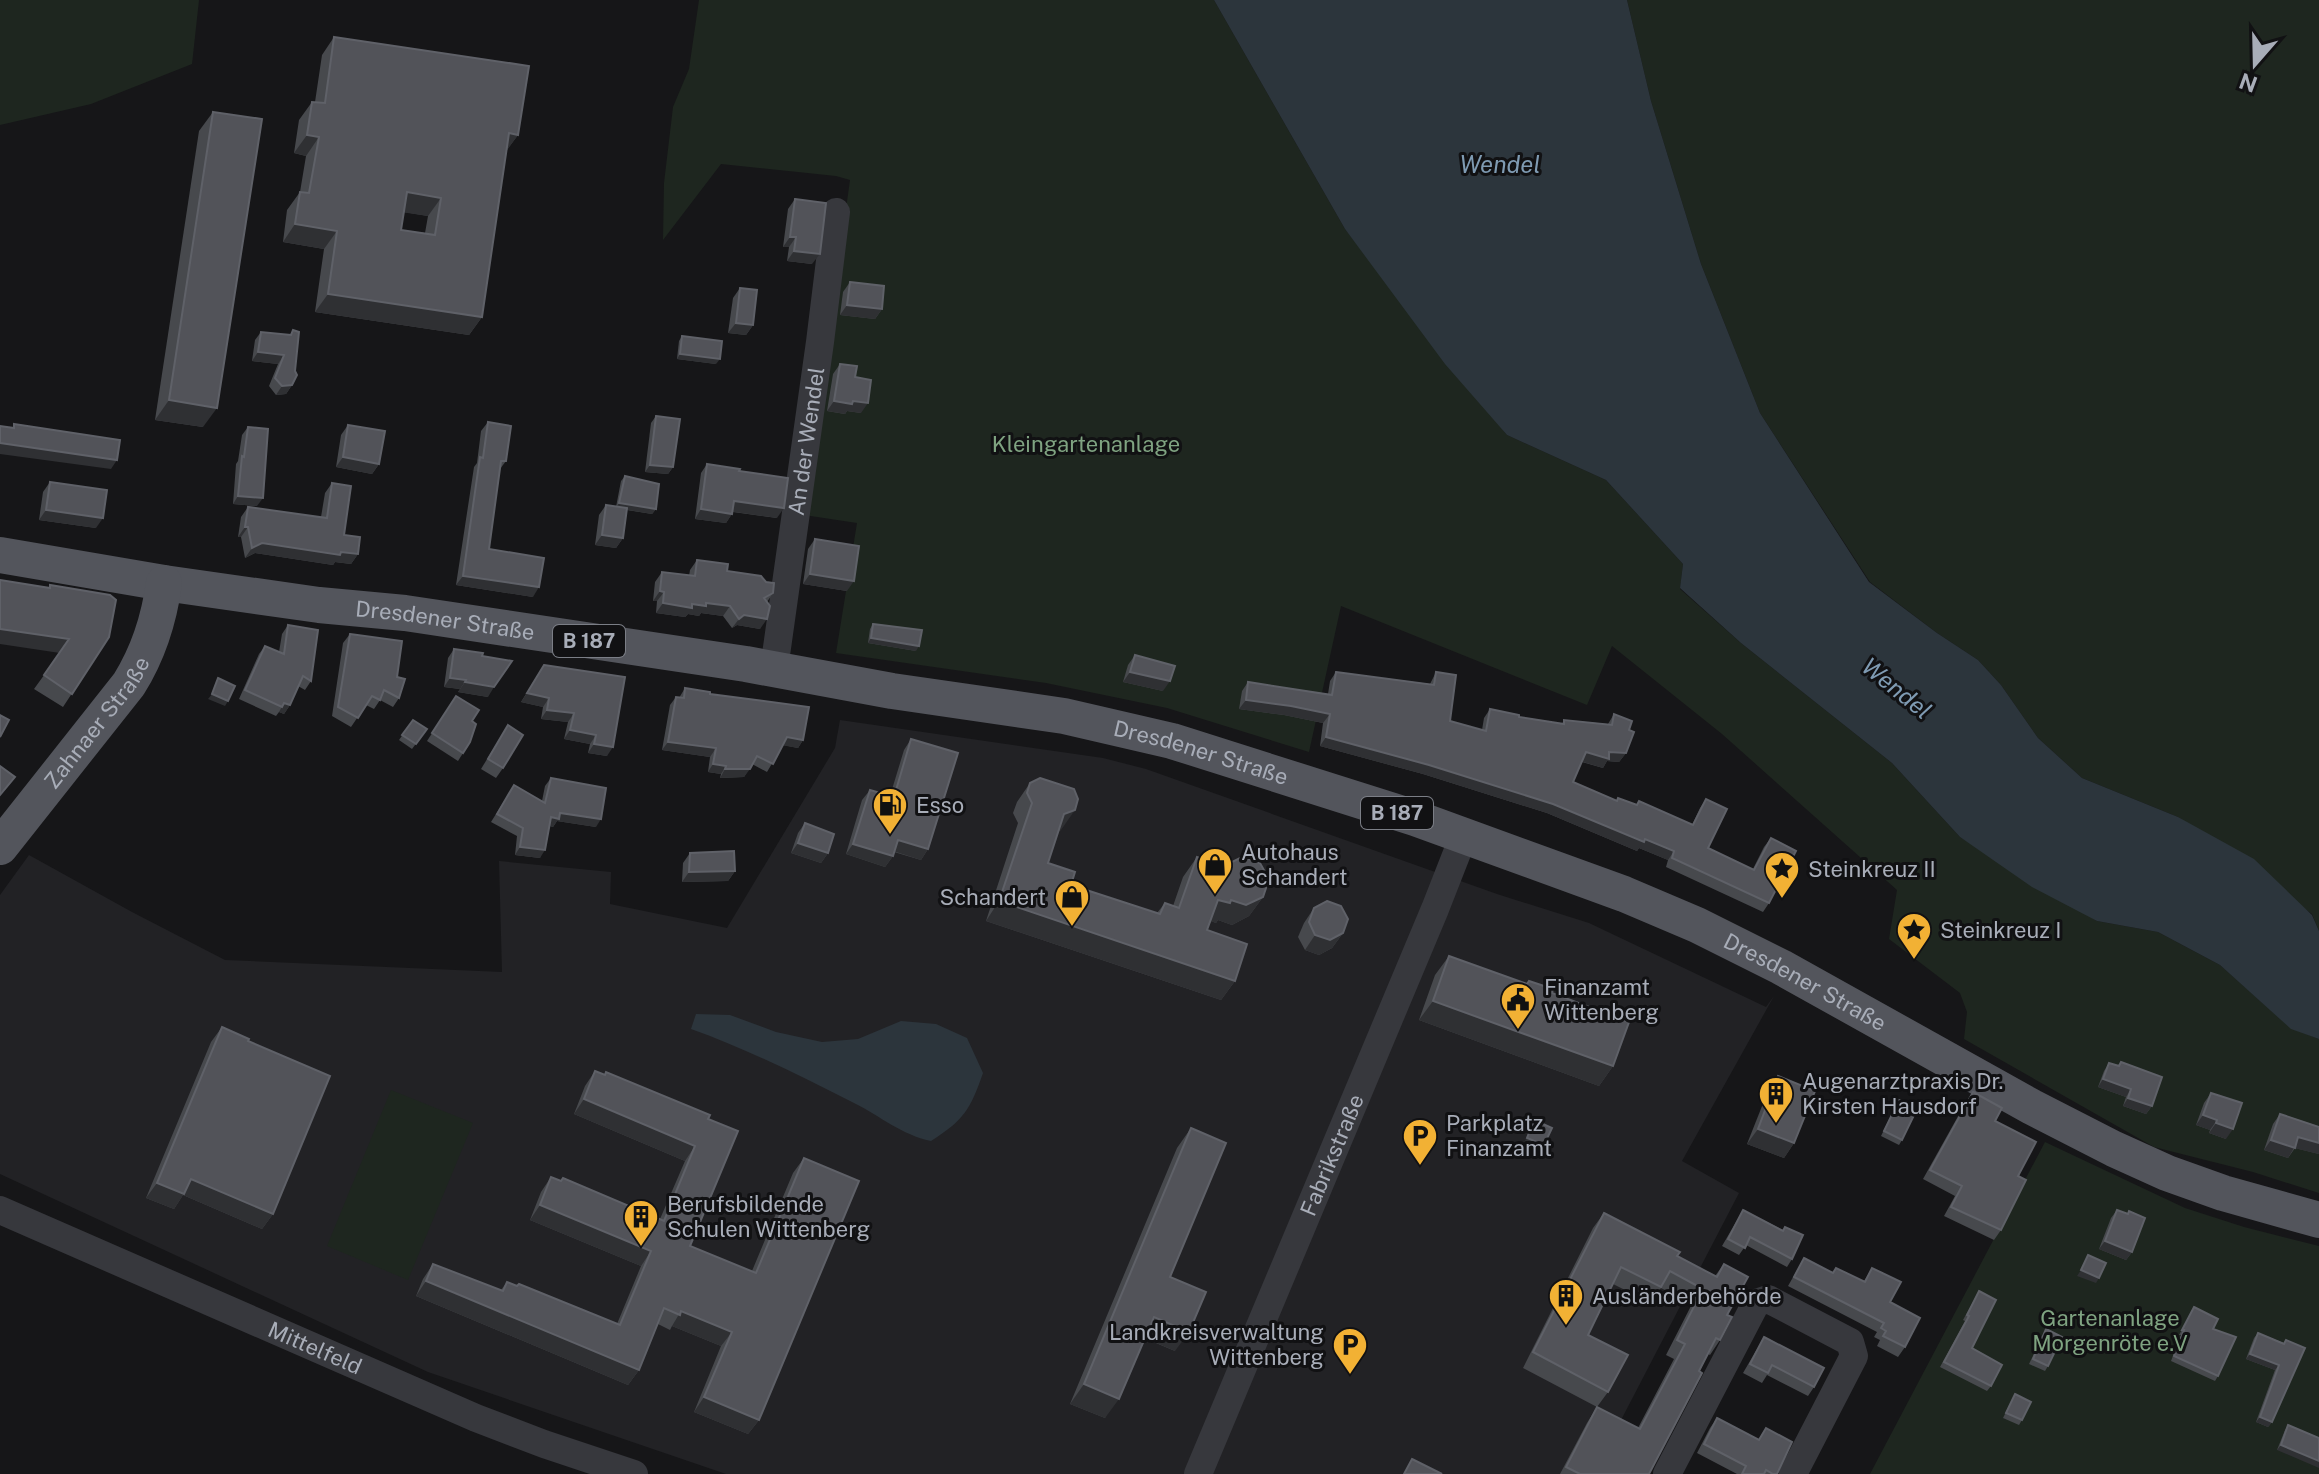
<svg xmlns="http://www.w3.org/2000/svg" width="2319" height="1474" font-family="'Public Sans',sans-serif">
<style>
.built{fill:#222225}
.green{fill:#1e261f}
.water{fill:#2c353c}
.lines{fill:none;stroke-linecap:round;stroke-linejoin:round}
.minor{stroke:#37383d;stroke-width:28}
.major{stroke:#53555c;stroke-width:36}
.wall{fill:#47494d;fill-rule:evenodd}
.shaded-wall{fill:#2f3033}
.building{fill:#525359;stroke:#5f6168;stroke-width:2;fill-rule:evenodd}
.labels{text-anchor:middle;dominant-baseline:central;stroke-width:6;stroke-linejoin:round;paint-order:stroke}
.shield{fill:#111113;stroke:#7b7e86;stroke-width:2}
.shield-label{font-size:20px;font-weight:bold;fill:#a8adb8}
.street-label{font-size:22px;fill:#a8adb8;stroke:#111113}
.park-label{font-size:22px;fill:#7fa381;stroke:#111113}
.poi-label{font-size:22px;fill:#a8adb8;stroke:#111113;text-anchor:start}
.water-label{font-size:24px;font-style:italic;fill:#7f9bb3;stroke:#111113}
</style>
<rect width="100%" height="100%" fill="#161618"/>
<path class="built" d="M840,720L1103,758L1146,769L1497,894L1589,923L1766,1007L1774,996L1682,1161L1739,1193L1593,1474H726L428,1372L0,1174V895L29,855L132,912L225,960L502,972L499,861L611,872L610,904L727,928L835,748Z"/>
<g class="green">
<path d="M0,0H199L192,64L91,104L0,125Z"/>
<path d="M699,0H1214L1345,229L1507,435L1606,480L1683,564L1680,589L1741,643L1892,763L1960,837L2097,921L2158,932L2220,965L2291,1028L2319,1039V1193L2253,1172L2154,1147L1964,1039L1967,1012L1960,993L1889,939L1897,890L1722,734L1612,646L1587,705L1341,606L1309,752L1167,708L1046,683L836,653L857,523L804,515L850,180L836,176L721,164L663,240L664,183L673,107L689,69Z"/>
<path d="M1627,0H2319V931L2312,914L2178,817L2082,778L2038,738L2001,685L1978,660L1937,633L1870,582L1760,413L1701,264L1651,101Z"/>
<path d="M391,1090L473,1123L408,1280L327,1246Z"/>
<path d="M2045,1142L2185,1208L2244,1227L2319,1246V1474H1870Z"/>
</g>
<g class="water">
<path d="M1214,0H1627L1651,101L1701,264L1760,413L1869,582L1937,633L1978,660L2001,685L2038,738L2082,778L2178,817L2254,859L2312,915L2319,931V1039L2291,1029L2220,965L2158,932L2097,921L2032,887L1960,837L1892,763L1741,643L1680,588L1683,564L1606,480L1507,435L1445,364L1345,229Z"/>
<path d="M696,1014L730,1015L776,1032L822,1042L858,1039L901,1021L936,1024L967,1038L983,1073C970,1110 964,1120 931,1141C902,1135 880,1116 854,1103C801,1076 747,1049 691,1029Z"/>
</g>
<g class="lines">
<g class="minor">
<path id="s1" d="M774,669L820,342L836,212"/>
<path id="s2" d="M0,1210L476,1418L544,1444L634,1474"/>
<path id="s3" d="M1198,1474L1435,909L1464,835"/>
<path d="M1667,1474L1756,1303L1768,1299L1850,1342L1854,1356L1793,1474"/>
</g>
<g class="major">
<path id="s4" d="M0,555L164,583L319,605L405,613L746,664L892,691L1064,716L1172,741L1415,818L1624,894L1697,925L1781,967L2032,1107L2114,1149L2167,1173L2223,1193L2319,1220"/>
<path id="s5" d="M0,847L129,684C149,652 159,620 164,583"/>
</g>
</g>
<g class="wall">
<path d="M334,37L518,135L506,151L482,317L469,335L315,312L324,249L283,242L287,210L300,192L306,156L294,153L299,120L312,102H315L322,55ZM404,212L428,216L425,233L401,230Z"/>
<path d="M213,112L203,427L155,420L199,131Z"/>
<path d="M795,199L812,264L787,261L789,247H783L788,209Z"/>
<path d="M850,282L882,309L875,319L840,315L843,292Z"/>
<path d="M740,288L753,325L746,335L728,333L733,298Z"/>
<path d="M293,330L292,385L286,394L276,395L269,386L278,364L252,361L255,340L261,332L290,335Z"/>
<path d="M682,336L716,364L677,359L679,341Z"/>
<path d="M840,364L855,377L861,413L847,411L845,414L827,411L833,374Z"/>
<path d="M656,416L673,467L668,474L645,472L651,423Z"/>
<path d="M488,422L506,461L500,469L489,549L533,597L456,585L474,467L477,463L481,431Z"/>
<path d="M348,425L379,464L372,474L336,467L341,435Z"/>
<path d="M248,427L257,506L233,504L236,464L238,461L242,435Z"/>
<path d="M707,464L739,471L777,518L733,512L726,523L695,519L701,473Z"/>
<path d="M625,476L656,509L652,514L627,510L623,538L616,548L595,545L599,515L606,505L616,507L621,481Z"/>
<path d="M50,482L96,528L39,520L43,492Z"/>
<path d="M332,483L344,535L358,554L351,564L335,562L333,565L255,553L245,558L241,537H238L241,517L248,507L321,517L325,493Z"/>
<path d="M815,539L847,591L803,584L808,549Z"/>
<path d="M697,560L727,571L773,593L767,602L760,629L737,625L732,628L723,616L701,613L699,616L688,614L685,617L656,613L657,601H653L655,582L662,572L689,576L690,570Z"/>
<path d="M50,585L109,637L63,707L34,689L60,653L49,587Z"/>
<path d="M873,624L916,651L868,643L870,629Z"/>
<path d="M288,625L311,681L305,690L298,686L290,705L284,714L279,712L276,716L239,699L259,654L265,646L279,652L282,634Z"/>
<path d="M350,634L397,677L399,698L393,707L380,700L374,709L366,705L351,727L332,716L343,643Z"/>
<path d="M454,649L482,656L488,697L458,692L460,689L444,687L448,658Z"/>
<path d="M1135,655L1163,691L1123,682L1128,665Z"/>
<path d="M544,665L625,677L607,756L588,753L590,744L564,739L568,722L541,719L543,707L521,702Z"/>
<path d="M1336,672L1430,684L1436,672L1450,721L1482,730L1484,718L1490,709L1519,717L1562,724L1564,720L1608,724L1614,714L1629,730L1626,753L1619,762L1607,761L1603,768L1582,762L1573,782L1616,800L1637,805L1639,801L1692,825L1700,808L1706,799L1708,848L1753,869L1764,847L1771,838L1769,903L1763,912L1666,867L1668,860L1639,848L1637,851L1547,813L1423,774L1320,746L1323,723L1284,715L1239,709L1242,691L1248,682L1328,694L1330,681Z"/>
<path d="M685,688L710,694L803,740L798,748L783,745L767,772L752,764L744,777L720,778L721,774L708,772L710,757L662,750L670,705L676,697L679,698Z"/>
<path d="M456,696L472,721L470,742L458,761L427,741Z"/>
<path d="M413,720L427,729L412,749L399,740Z"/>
<path d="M508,725L503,768L496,778L481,769Z"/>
<path d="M911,739L928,849L921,860L894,852L893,856L885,867L846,854L862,800L870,790L890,796L904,750Z"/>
<path d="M551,778L596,827L557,821L553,827L550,826L540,858L515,855L517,836L491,822L514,785L542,801L545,786Z"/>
<path d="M1030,783L1061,830L1058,831L1048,863L1071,885L1157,913L1165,903L1173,906L1183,877L1197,857L1263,897L1249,916L1232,925L1218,920L1216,923L1211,921L1207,930L1235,981L1221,1000L986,921L1018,823L1013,813L1017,802Z"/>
<path d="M805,823L828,853L821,863L791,853L798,833Z"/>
<path d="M690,853L735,871L728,881L682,882L683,863Z"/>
<path d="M1314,908L1343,933L1332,948L1319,955L1305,950L1298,937L1304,923Z"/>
<path d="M1449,956L1527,984L1529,981L1552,993L1613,1066L1599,1086L1419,1020L1435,975Z"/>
<path d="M222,1027L248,1041L273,1214L262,1229L183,1195L174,1209L146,1198L211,1042Z"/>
<path d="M2121,1062L2152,1106L2146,1114L2123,1106L2126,1097L2098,1087L2104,1071L2109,1063L2118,1066Z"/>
<path d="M595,1071L708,1119L690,1246L752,1271L793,1173L804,1158L759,1420L748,1434L694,1412L721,1346L672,1326L670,1330L658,1324L639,1370L628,1385L416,1296L423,1279L433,1264L501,1290L507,1282L617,1324L641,1266L530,1220L541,1192L551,1177L660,1219L685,1161L574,1114L585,1086Z"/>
<path d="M1778,1076L1794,1143L1784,1158L1747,1144L1768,1091Z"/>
<path d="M1973,1092L1995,1121L2001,1230L1994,1240L1944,1216L1955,1196L1923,1179L1966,1102Z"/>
<path d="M2211,1093L2226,1139L2209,1133L2210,1130L2196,1125L2204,1103Z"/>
<path d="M1899,1100L1902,1140L1899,1145L1881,1136Z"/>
<path d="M2280,1114L2319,1127V1154L2295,1148L2288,1158L2264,1150L2273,1124Z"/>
<path d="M1191,1128L1170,1277L1175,1351L1144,1338L1105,1418L1070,1404L1177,1148Z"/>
<path d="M1743,1210L1783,1230L1785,1227L1792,1259L1787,1267L1746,1245L1739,1255L1722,1246Z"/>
<path d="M2117,1210L2127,1214L2129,1211L2132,1252L2126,1260L2099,1249L2111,1218Z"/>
<path d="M1604,1213L1677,1256L1715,1276L1724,1264L1727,1315L1720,1340L1710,1355L1708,1354L1649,1474H1560L1587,1423L1597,1407L1638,1428L1674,1359L1666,1355L1692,1304L1661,1288L1651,1303L1613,1284L1588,1335L1608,1392L1597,1407L1523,1368L1593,1228Z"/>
<path d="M1804,1258L1832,1273L1836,1268L1864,1281L1872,1268L1890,1302L1905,1347L1898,1357L1877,1346L1880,1340L1874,1337L1877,1332L1788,1286Z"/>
<path d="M1979,1291L1972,1348L1991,1386L1987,1391L1940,1367L1965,1321L1963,1320Z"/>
<path d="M2194,1307L2213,1329L2218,1376L2215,1381L2171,1361L2181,1335H2179Z"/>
<path d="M2046,1329L2048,1366L2045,1371L2029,1364Z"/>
<path d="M2258,1333L2284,1343L2286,1340L2272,1422L2268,1427L2256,1422L2275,1370L2246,1359L2254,1338Z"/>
<path d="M1764,1337L1814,1387L1808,1396L1767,1375L1762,1383L1743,1373Z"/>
<path d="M2015,1394L2022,1420L2019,1425L2003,1418Z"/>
<path d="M1717,1418L1758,1440L1766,1428L1777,1474H1737L1697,1453L1710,1428Z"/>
<path d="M2288,1425L2319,1438L2277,1450L2285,1430Z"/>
</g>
<g class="shaded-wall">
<path d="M509,133L518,135L505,153Z"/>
<path d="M307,135L319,137L306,156L294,153Z"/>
<path d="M407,192L441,198L428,216L394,211Z"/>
<path d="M295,224L337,231L324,249L283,242Z"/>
<path d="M790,237H796L789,247H783Z"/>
<path d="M794,251L820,254L812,264L787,261Z"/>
<path d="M328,294L482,317L469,335L315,312Z"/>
<path d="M847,305L882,309L875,319L840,315Z"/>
<path d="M736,323L753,325L746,335L728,333Z"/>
<path d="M258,352L284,355L278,364L252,361Z"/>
<path d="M680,354L720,359L716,364L677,359Z"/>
<path d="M292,385L286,394L276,395L282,386Z"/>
<path d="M169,400L217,408L203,427L155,420Z"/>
<path d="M834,401H853L868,403L861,413L847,411L845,414L827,411Z"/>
<path d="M0,443L117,460L111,469L0,454Z"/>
<path d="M343,457L379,464L372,474L336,467Z"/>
<path d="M650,465L673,467L668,474L645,472Z"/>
<path d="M238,496L263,498L257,506L233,504Z"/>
<path d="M734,501L784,508L777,518L728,511Z"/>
<path d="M619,503L656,509L652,514L616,508Z"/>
<path d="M701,509L732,514L726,523L695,519Z"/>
<path d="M46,510L103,518L96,528L39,520Z"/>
<path d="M245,527H248L241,537H238Z"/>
<path d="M602,535L623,538L616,548L595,545Z"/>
<path d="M262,543L341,552L358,554L351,564L335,562L333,565L255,553L245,558L252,548Z"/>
<path d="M810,574L854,581L847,591L803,584Z"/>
<path d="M463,576L539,587L533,597L456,585Z"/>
<path d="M660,591L664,592L657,601H653Z"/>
<path d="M663,603L692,604L706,603L730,606L723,616L701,613L699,616L688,614L685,617L656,613Z"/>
<path d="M744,615L767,619L760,629L737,625L732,628L739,619Z"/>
<path d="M0,629L69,639L60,653L0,644Z"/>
<path d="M871,638L919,646L916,651L868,643Z"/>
<path d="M1130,672L1170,681L1163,691L1123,682Z"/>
<path d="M450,678L466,680L460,689L444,687Z"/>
<path d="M465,682L494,687L488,697L458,692Z"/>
<path d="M527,693L549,698L543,707L521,702Z"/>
<path d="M212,694L228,701L225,706L208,699Z"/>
<path d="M1246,700L1291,706L1330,714L1323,723L1284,715L1239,709Z"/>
<path d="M284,703L290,705L284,714L279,712Z"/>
<path d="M547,710L574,713L568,722L541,719Z"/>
<path d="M570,730L596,735L590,744L564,739Z"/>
<path d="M787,737L803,740L798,748L781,745Z"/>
<path d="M1326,737L1429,765L1553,804L1674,851L1668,860L1639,848L1637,851L1547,813L1423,774L1320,746Z"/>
<path d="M668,742L716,748L710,757L662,750Z"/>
<path d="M594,744L613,747L607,756L588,753Z"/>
<path d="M1586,752H1609L1626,753L1619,762L1607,761L1603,768L1580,761Z"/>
<path d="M713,764L726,766L721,774L708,772Z"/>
<path d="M725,769H750L744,777L720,778Z"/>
<path d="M1075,810L1061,830L1050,834L1064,814Z"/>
<path d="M560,813L601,819L596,827L557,821L553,827L546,825L551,817Z"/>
<path d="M898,840L928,849L921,860L890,850Z"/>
<path d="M798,843L828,853L821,863L791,853Z"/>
<path d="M853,844L893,856L885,867L846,854Z"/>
<path d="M520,847L545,850L540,858L515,855Z"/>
<path d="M735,871L728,881L682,882L689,872Z"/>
<path d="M1263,897L1249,916L1232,925L1218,920L1216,923L1204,919L1218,900H1231Z"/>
<path d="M999,901L1235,981L1221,1000L986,921Z"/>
<path d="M1343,933L1332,948L1319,955L1305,950L1315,935Z"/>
<path d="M1433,1001L1613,1066L1599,1086L1419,1020Z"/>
<path d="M2103,1079L2131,1089L2126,1097L2098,1087Z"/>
<path d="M2128,1098L2152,1106L2146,1114L2123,1106Z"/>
<path d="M584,1099L695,1146L685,1161L574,1114Z"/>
<path d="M2203,1115L2217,1120L2210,1130L2196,1125Z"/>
<path d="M2216,1123L2233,1129L2226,1139L2209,1133Z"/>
<path d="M1758,1129L1794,1143L1784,1158L1747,1144Z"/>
<path d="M2298,1137L2319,1143V1154L2294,1148L2288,1158L2264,1150L2271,1140Z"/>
<path d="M1527,1138L1544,1145L1541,1150L1523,1143Z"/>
<path d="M191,1179L273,1214L262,1229L183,1195L174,1209L146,1198L157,1183Z"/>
<path d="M540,1205L651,1251L641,1266L530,1220Z"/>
<path d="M2105,1241L2132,1252L2126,1260L2099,1249Z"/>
<path d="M2081,1270L2099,1278L2096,1283L2077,1276Z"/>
<path d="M426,1281L639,1370L628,1385L416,1296Z"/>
<path d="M681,1311L732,1332L721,1346L672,1326Z"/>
<path d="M1154,1317L1189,1332L1175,1351L1140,1336Z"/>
<path d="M2250,1354L2279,1365L2275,1370L2246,1359Z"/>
<path d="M1084,1384L1119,1399L1105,1418L1070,1404Z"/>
<path d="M704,1397L759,1420L748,1434L694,1412Z"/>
<path d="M2260,1417L2272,1422L2268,1427L2256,1422Z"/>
<path d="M2281,1445L2319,1461V1468L2277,1450Z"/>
</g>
<g class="building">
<path d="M334,37L529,66L518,135L509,133L482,317L328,294L337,231L295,224L300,192L309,193L319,137L307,135L312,102L325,103ZM407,192L441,198L435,235L401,230Z"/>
<path d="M213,112L262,119L217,408L169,400Z"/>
<path d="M795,199L826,203L820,254L794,251L796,237H790Z"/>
<path d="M850,282L884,286L882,309L847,305Z"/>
<path d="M740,288L757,290L753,325L736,323Z"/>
<path d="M293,330L299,332L295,371L297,375L292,385L282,386L275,378L284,355L258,352L261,332L291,335Z"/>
<path d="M682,336L722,341L720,359L680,354Z"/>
<path d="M840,364L857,366L855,377L871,380L868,403L853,401L852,404L834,401Z"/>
<path d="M656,416L680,419L673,467L650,465Z"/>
<path d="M488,422L511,426L506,461H501L489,549L544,558L539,587L463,576L480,457L483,458Z"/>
<path d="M14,424L120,440L117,460L0,443V426L14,428Z"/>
<path d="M348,425L385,431L379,464L343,457Z"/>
<path d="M248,427L268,429L263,498L238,496L242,456L244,457Z"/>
<path d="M707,464L740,469L739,471L788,478L784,508L734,501L732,514L701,509Z"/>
<path d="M625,476L659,484L656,509L619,503Z"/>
<path d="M50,482L107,490L103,518L46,510Z"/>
<path d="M332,483L351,486L344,535L360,537L358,554L341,552L340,555L262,543L252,548L248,527H245L248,507L327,518Z"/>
<path d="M606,505L627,508L623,538L602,535Z"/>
<path d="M815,539L859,546L854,581L810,574Z"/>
<path d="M697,560L728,564L727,571L761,576L766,582L774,583L773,593L764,598L770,606L767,619L744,615L739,619L730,606L706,603V606L692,604V608L663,603L664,592L660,591L662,572L695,576Z"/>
<path d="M0,580L50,588V585L110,595L116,600L109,637L72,694L44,675L69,639L0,629Z"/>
<path d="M873,624L922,630L919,646L871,638Z"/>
<path d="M288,625L318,630L311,681L303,676L290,705L284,703L282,707L245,690L265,646L284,654Z"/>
<path d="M350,634L402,641L397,677L405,679L399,698L384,690L380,700L372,696L358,718L338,707Z"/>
<path d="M454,649L483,653L482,656L512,661L494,687L465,682L466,680L450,678Z"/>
<path d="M1135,655L1175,666L1170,681L1130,672Z"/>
<path d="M544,665L625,677L613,747L594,744L596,735L570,730L574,713L547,710L549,698L527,693Z"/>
<path d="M1336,672L1434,685L1436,672L1456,675L1450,721L1486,731L1490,709L1519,715V717L1564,724V720L1612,725L1614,714L1632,721L1629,730L1634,732L1626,753L1609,752V759L1586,752L1573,782L1617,801L1618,798L1637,805L1639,801L1693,825L1706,799L1727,809L1708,848L1754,870L1771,838L1796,851L1769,903L1672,858L1674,851L1645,839L1644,842L1553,804L1429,765L1326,737L1330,714L1291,706L1246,700L1248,682L1332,695Z"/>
<path d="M218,678L235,686L228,701L212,694Z"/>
<path d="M685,688L710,692V694L809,707L803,740L787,737L773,764L757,756L750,769H725L726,766L713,764L716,748L668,742L676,697L684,698Z"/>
<path d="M456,696L479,710L472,721L476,724L470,742L463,753L432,733Z"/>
<path d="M0,715L9,720L0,737Z"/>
<path d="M413,720L427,729L416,744L402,735Z"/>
<path d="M508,725L523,735L503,768L488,759Z"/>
<path d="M911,739L958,753L928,849L898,840L893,856L853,844L870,790L894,797Z"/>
<path d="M0,766L15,777L0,795Z"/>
<path d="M551,778L606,788L601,819L560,813L559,819L551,817L545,850L520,847L523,828L497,814L514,785L545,803Z"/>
<path d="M1040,778L1074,789L1078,799L1075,810L1064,814L1048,863L1075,872L1071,885L1160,914L1165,903L1179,908L1197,857L1224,866L1242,857L1260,863L1269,879L1263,897L1246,905L1231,900L1230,903L1218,900L1207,930L1247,944L1235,981L999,901L1032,803L1027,793L1030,783Z"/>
<path d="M805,823L834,834L828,853L798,843Z"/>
<path d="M734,851L735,871L689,872L690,853Z"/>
<path d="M1327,901L1341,906L1348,919L1343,933L1330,940L1315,935L1309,922L1314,908Z"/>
<path d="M1449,956L1527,984L1529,981L1553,989L1552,993L1629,1022L1613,1066L1433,1001Z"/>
<path d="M222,1027L249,1039L248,1041L330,1076L273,1214L191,1179L184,1194L157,1183Z"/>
<path d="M2121,1062L2162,1077L2152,1106L2128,1098L2131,1089L2103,1079L2109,1063L2119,1066Z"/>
<path d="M595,1071L605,1075L606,1072L710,1115L708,1119L738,1131L690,1246L756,1273L804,1158L859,1181L759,1420L704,1397L732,1332L681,1311L680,1315L664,1308L639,1370L426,1281L433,1264L503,1291L507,1282L517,1286L519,1284L620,1325L651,1251L540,1205L551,1177L561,1181L563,1178L664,1221L695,1146L584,1099Z"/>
<path d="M1778,1076L1815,1091L1794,1143L1758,1129Z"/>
<path d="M1973,1092L2002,1108L1995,1121L2036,1142L2018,1176L2026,1180L2001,1230L1951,1207L1962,1186L1930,1170Z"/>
<path d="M2211,1093L2242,1103L2233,1129L2216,1123L2217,1120L2203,1115Z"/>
<path d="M1899,1100L1917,1109L1902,1140L1884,1131Z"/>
<path d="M2280,1114L2319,1127V1143L2298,1137L2295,1148L2271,1140Z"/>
<path d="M1534,1120L1552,1128L1544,1145L1527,1138Z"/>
<path d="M1191,1128L1226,1143L1170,1277L1206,1292L1189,1332L1154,1317L1119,1399L1084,1384Z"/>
<path d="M1743,1210L1783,1231L1785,1227L1803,1235L1792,1259L1750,1237L1745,1248L1728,1239Z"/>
<path d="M2117,1210L2128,1214L2129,1211L2145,1218L2132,1252L2105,1241Z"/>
<path d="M1604,1213L1680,1252L1677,1256L1717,1277L1724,1264L1748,1277L1727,1315L1732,1317L1720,1340L1716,1338L1699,1371L1702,1373L1649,1474H1580L1566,1467L1597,1407L1640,1429L1685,1344L1677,1340L1703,1289L1670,1271L1661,1287L1621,1267L1588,1335L1628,1355L1608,1392L1533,1352Z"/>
<path d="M2088,1255L2106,1263L2099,1278L2081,1270Z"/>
<path d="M1804,1258L1833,1273L1836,1268L1865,1282L1872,1268L1901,1282L1890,1302L1920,1318L1905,1347L1883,1336L1886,1331L1881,1328L1884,1323L1794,1277Z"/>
<path d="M1979,1291L1996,1300L1972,1348L2002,1365L1991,1386L1944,1362L1969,1316L1967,1315Z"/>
<path d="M2194,1307L2218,1319L2213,1329L2236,1337L2218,1376L2174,1356L2184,1330H2182Z"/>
<path d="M2046,1329L2062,1337L2048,1366L2033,1359Z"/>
<path d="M2258,1333L2284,1344L2286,1340L2305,1348L2272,1422L2260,1417L2279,1365L2250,1354Z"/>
<path d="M1764,1337L1824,1368L1814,1387L1772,1365L1768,1373L1750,1364Z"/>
<path d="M2015,1394L2031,1402L2022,1420L2006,1413Z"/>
<path d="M1717,1418L1759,1440L1766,1428L1792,1442L1777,1474H1773L1766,1470L1764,1474H1742L1746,1466L1704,1444Z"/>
<path d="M2288,1425L2319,1438V1461L2281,1445Z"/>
<path d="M1412,1459L1442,1474H1404Z"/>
</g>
<defs>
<symbol id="fuel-pin" viewBox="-11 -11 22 30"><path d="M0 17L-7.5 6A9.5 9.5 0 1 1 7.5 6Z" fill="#f2b134" stroke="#111113"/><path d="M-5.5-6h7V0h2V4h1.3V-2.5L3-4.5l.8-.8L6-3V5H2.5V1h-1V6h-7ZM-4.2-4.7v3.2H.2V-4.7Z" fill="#111"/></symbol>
<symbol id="shop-pin" viewBox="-11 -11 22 30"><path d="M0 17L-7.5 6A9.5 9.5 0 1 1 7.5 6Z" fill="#f2b134" stroke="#111113"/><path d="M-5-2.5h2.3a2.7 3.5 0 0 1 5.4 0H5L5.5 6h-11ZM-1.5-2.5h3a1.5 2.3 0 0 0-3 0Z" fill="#111"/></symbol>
<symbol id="sight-pin" viewBox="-11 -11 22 30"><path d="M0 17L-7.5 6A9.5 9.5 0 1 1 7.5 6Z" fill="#f2b134" stroke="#111113"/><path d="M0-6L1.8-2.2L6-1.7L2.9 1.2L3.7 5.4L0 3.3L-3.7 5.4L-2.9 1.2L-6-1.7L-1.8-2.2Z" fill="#111"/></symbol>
<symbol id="civic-pin" viewBox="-11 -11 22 30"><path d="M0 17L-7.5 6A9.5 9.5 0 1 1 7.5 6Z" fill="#f2b134" stroke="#111113"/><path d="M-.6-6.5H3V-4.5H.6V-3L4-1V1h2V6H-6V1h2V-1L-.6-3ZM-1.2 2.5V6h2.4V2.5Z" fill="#111"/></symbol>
<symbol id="building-pin" viewBox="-11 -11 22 30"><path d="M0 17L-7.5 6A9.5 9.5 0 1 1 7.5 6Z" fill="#f2b134" stroke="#111113"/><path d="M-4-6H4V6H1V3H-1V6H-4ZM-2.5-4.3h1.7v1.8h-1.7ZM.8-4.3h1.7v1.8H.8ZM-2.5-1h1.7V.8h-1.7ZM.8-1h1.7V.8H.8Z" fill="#111"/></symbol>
<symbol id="parking-pin" viewBox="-11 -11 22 30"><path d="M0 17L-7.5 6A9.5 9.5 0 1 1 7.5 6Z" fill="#f2b134" stroke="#111113"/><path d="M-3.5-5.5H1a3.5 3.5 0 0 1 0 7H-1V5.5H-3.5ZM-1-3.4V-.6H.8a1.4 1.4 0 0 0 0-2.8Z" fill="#111"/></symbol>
</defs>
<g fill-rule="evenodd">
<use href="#fuel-pin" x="870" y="785" width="40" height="54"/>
<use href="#shop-pin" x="1195" y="845" width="40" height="54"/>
<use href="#sight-pin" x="1762" y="849" width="40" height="54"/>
<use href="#shop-pin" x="1052" y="877" width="40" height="54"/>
<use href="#sight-pin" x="1894" y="910" width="40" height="54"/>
<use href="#civic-pin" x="1498" y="980" width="40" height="54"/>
<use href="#building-pin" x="1756" y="1074" width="40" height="54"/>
<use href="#parking-pin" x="1400" y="1116" width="40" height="54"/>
<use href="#building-pin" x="621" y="1197" width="40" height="54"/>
<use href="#building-pin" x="1546" y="1276" width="40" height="54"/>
<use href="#parking-pin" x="1330" y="1325" width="40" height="54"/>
</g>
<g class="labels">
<g class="shield">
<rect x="553" y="625" width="72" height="32" rx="6"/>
<rect x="1361" y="797" width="72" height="32" rx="6"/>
</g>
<g class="shield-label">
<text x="589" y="641">B 187</text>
<text x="1397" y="813">B 187</text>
</g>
<g class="street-label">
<text stroke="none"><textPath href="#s1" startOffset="230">An der Wendel</textPath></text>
<text stroke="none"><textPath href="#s4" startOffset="450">Dresdener Straße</textPath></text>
<text stroke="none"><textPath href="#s5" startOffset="158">Zahnaer Straße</textPath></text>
<text stroke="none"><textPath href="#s4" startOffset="1218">Dresdener Straße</textPath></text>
<text stroke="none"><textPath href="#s4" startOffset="1866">Dresdener Straße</textPath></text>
<text stroke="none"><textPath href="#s3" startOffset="346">Fabrikstraße</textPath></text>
<text stroke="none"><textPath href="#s2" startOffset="344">Mittelfeld</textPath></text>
</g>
<g class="park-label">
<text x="1086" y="444">Kleingartenanlage</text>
<text x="2110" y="1318">Gartenanlage<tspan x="2110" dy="25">Morgenröte e.V</tspan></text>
</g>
<g class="poi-label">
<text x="916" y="805">Esso</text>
<text x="1241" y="852">Autohaus<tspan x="1241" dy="25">Schandert</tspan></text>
<text x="1808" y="869">Steinkreuz II</text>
<text x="1046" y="897" text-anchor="end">Schandert</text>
<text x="1940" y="930">Steinkreuz I</text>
<text x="1544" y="987">Finanzamt<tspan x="1544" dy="25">Wittenberg</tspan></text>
<text x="1802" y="1081">Augenarztpraxis Dr.<tspan x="1802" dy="25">Kirsten Hausdorf</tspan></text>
<text x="1446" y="1123">Parkplatz<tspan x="1446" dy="25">Finanzamt</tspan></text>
<text x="667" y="1204">Berufsbildende<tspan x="667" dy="25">Schulen Wittenberg</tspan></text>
<text x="1592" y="1296">Ausländerbehörde</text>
<text x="1324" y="1332" text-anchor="end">Landkreisverwaltung<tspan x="1324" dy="25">Wittenberg</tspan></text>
</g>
<g class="water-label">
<text x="1500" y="164">Wendel</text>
<text transform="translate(1897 688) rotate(39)">Wendel</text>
</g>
</g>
<g transform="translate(2255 64) rotate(200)" stroke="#111113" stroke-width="6" paint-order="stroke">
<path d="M0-6L14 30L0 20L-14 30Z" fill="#a8adb8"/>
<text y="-12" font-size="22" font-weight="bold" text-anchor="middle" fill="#a8adb8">N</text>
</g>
</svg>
